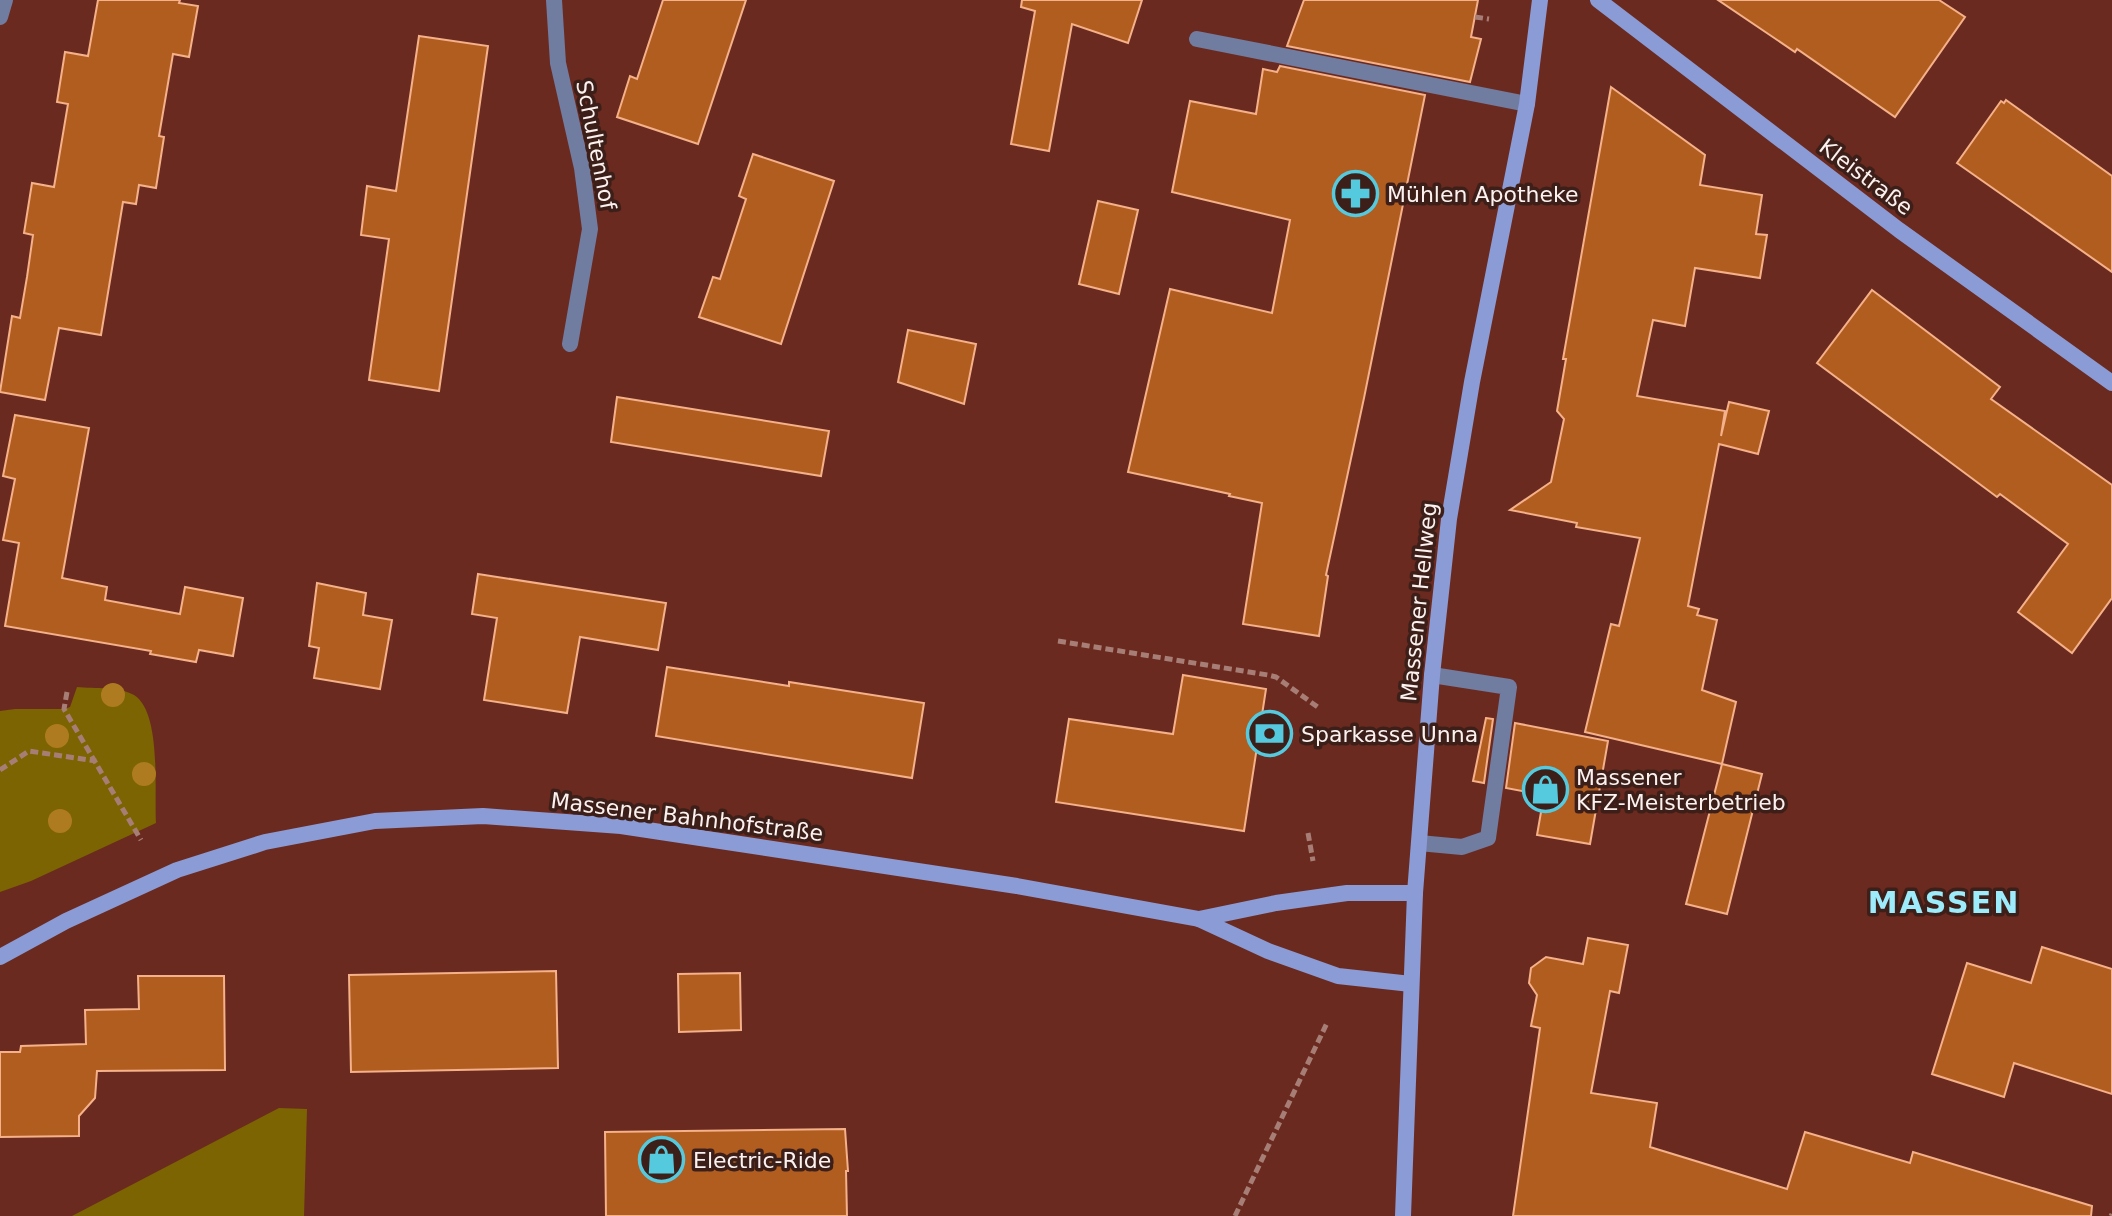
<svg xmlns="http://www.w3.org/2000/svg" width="2112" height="1216" font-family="'DejaVu Sans',sans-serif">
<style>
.green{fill:#7c6402}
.building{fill:#b15d20;stroke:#f5b189;stroke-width:2}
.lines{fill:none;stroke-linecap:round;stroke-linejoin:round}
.path{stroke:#a77e76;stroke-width:5;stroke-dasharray:8 4;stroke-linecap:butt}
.service{stroke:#717ca1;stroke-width:16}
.minor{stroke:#717ca1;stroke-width:16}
.secondary{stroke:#8b9bd6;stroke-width:16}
.tree{fill:#af7b20}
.labels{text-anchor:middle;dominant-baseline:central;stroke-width:7;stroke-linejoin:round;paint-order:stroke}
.street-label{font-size:22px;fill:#fbf2f0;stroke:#3d1f19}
.poi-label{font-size:22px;fill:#fbf2f0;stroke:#3d1f19;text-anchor:start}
.district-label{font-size:30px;font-weight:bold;letter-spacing:2px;fill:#9decfc;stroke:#3d1f19}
</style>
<rect width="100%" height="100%" fill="#6b2a1f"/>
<g class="green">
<path d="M77,687C95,689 118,686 134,695C162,712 154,793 156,823L31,881L0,892V711L15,709H64L70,707Z"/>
<path d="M279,1108L307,1109L304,1216H72Z"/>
</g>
<g class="building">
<path d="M98,0H180L179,3L198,6L189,57L173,54L159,136L164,137L156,188L139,185L136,204L123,202L101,335L59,328L45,400L0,392L12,316L20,318L27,277L33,235L24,233L32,183L54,187L68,104L57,102L65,52L88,56Z"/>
<path d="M663,0H746L698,144L617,117L630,76L637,79Z"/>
<path d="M1022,0H1142L1128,43L1072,24L1049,151L1011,144L1035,11L1021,7Z"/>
<path d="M1304,0H1478L1471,37L1481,39L1470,82L1287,46Z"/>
<path d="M1718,0H1939L1965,17L1895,117L1797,49L1795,52Z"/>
<path d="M419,36L488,46L439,391L369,380L389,239L361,235L367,186L396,191Z"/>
<path d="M1280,66L1425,95L1364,398L1326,575L1328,576L1319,636L1243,624L1262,503L1229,496L1230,494L1128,472L1170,289L1272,313L1290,220L1172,192L1190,101L1256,114L1263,69L1277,72Z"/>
<path d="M1611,87L1705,155L1700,185L1762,195L1756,234L1767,235L1760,278L1695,268L1685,326L1653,320L1637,396L1725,411L1721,436L1729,402L1769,411L1758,454L1719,444L1688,606L1699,609L1697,615L1717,620L1702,690L1736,702L1722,764L1585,732L1611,624L1619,626L1640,538L1576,527L1577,523L1510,510L1551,482L1564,419L1557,411L1566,359H1563Z"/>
<path d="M2006,100L2112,176V272L1957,163L2001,101L2004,103Z"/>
<path d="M753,154L834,181L781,344L699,317L713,277L720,279L746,199L739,196Z"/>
<path d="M1098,201L1138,210L1119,294L1079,284Z"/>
<path d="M1872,290L2000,387L1991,399L2112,485V598L2072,653L2018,612L2068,544L2000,494L1997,497L1817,363Z"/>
<path d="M908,330L976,344L964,404L898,382Z"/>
<path d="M617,397L829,431L821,476L611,442Z"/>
<path d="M15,415L89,428L62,578L107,587L105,600L180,614L185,587L243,598L233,656L199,650L196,662L150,654L151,651L5,626L19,543L3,540L15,479L3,476Z"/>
<path d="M478,574L666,603L658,650L580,637L567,713L484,700L497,618L472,614Z"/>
<path d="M317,583L366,593L363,615L392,620L380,689L314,678L319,648L309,646Z"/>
<path d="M667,667L789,686V682L924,703L912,778L656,736Z"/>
<path d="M1183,675L1266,689L1244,831L1056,802L1069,719L1173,734Z"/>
<path d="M1486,718L1493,719L1484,783L1473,781Z"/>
<path d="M1515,723L1608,741L1590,844L1537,835L1544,795L1506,788Z"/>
<path d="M1722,764L1762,774L1727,914L1686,904Z"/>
<path d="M1588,938L1628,945L1619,993L1610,991L1591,1093L1657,1103L1650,1147L1787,1189L1805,1132L1910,1163L1913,1152L2092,1206L2091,1216H1513L1540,1028L1531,1026L1537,995L1529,983L1531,968L1546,957L1583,964Z"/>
<path d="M2042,947L2112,969V1094L2014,1063L2004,1097L1932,1074L1967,963L2031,983Z"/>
<path d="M556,971L558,1068L351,1072L349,975Z"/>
<path d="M740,973L741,1030L679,1032L678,974Z"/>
<path d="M138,976H224L225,1070L97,1071L95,1098L79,1116V1136L0,1137V1052H20L21,1046L86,1044L85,1010L139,1009Z"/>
<path d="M845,1129L848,1171H846L847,1216H606L605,1132Z"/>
</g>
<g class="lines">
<g class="path">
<path d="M1475,17L1489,19"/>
<path d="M1058,641L1268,675L1276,677L1319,708"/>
<path d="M67,692L64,709L141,840"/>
<path d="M0,770L29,751L96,761"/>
<path d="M1308,833L1313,861"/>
<path d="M1235,1216L1327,1023"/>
<path d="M2111,1216L2112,1214"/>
</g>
<g class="service">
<path d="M1197,39L1527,104"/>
<path d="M1419,843L1462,847L1488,838L1509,687L1432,675"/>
</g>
<g class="minor">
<path d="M554,0L558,63L582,168L590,229L570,344"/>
<path d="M0,17L5,0"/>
</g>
<g class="secondary">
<path d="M1598,0L1899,230L2112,383"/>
<path d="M1199,919L1276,903L1347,893H1415"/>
<path d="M0,957L66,921L177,870L265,842L375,821L483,816L621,826L1017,886L1199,919L1268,951L1338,976L1411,984"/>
<path d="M1403,1216L1415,893L1432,675L1449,519L1472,382L1527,104L1540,0"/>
</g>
</g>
<g class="tree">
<circle cx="113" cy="695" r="12"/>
<circle cx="57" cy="736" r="12"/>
<circle cx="144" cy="774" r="12"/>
<circle cx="60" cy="821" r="12"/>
</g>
<defs>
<symbol id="pharmacy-ring" viewBox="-11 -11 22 22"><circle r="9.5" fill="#3d1f19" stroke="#55cadf" stroke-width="1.5"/><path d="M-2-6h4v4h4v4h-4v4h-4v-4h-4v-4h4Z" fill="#55cadf"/></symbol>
<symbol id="bank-ring" viewBox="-11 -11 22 22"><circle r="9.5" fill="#3d1f19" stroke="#55cadf" stroke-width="1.5"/><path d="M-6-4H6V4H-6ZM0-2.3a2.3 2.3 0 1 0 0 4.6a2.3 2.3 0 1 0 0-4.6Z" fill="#55cadf"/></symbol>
<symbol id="shop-ring" viewBox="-11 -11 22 22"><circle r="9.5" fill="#3d1f19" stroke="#55cadf" stroke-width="1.5"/><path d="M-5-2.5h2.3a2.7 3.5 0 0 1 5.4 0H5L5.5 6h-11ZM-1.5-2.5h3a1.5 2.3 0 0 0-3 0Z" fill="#55cadf"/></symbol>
</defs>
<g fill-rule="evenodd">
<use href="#pharmacy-ring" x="1330" y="168" width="51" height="51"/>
<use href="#bank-ring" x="1244" y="708" width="51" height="51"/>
<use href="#shop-ring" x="1520" y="764" width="51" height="51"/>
<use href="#shop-ring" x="636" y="1134" width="51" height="51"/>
</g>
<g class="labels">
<g class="street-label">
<text transform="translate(596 145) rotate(79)">Schultenhof</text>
<text transform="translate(1866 177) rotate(37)">Kleistraße</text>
<text transform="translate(1419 602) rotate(-84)">Massener Hellweg</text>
<text transform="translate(687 817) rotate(7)">Massener Bahnhofstraße</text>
</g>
<g class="poi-label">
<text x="1387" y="194">Mühlen Apotheke</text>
<text x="1301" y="734">Sparkasse Unna</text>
<text x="1576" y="777">Massener<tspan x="1576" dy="25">KFZ-Meisterbetrieb</tspan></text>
<text x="693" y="1160">Electric-Ride</text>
</g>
<g class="district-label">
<text x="1944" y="902">MASSEN</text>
</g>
</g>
</svg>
